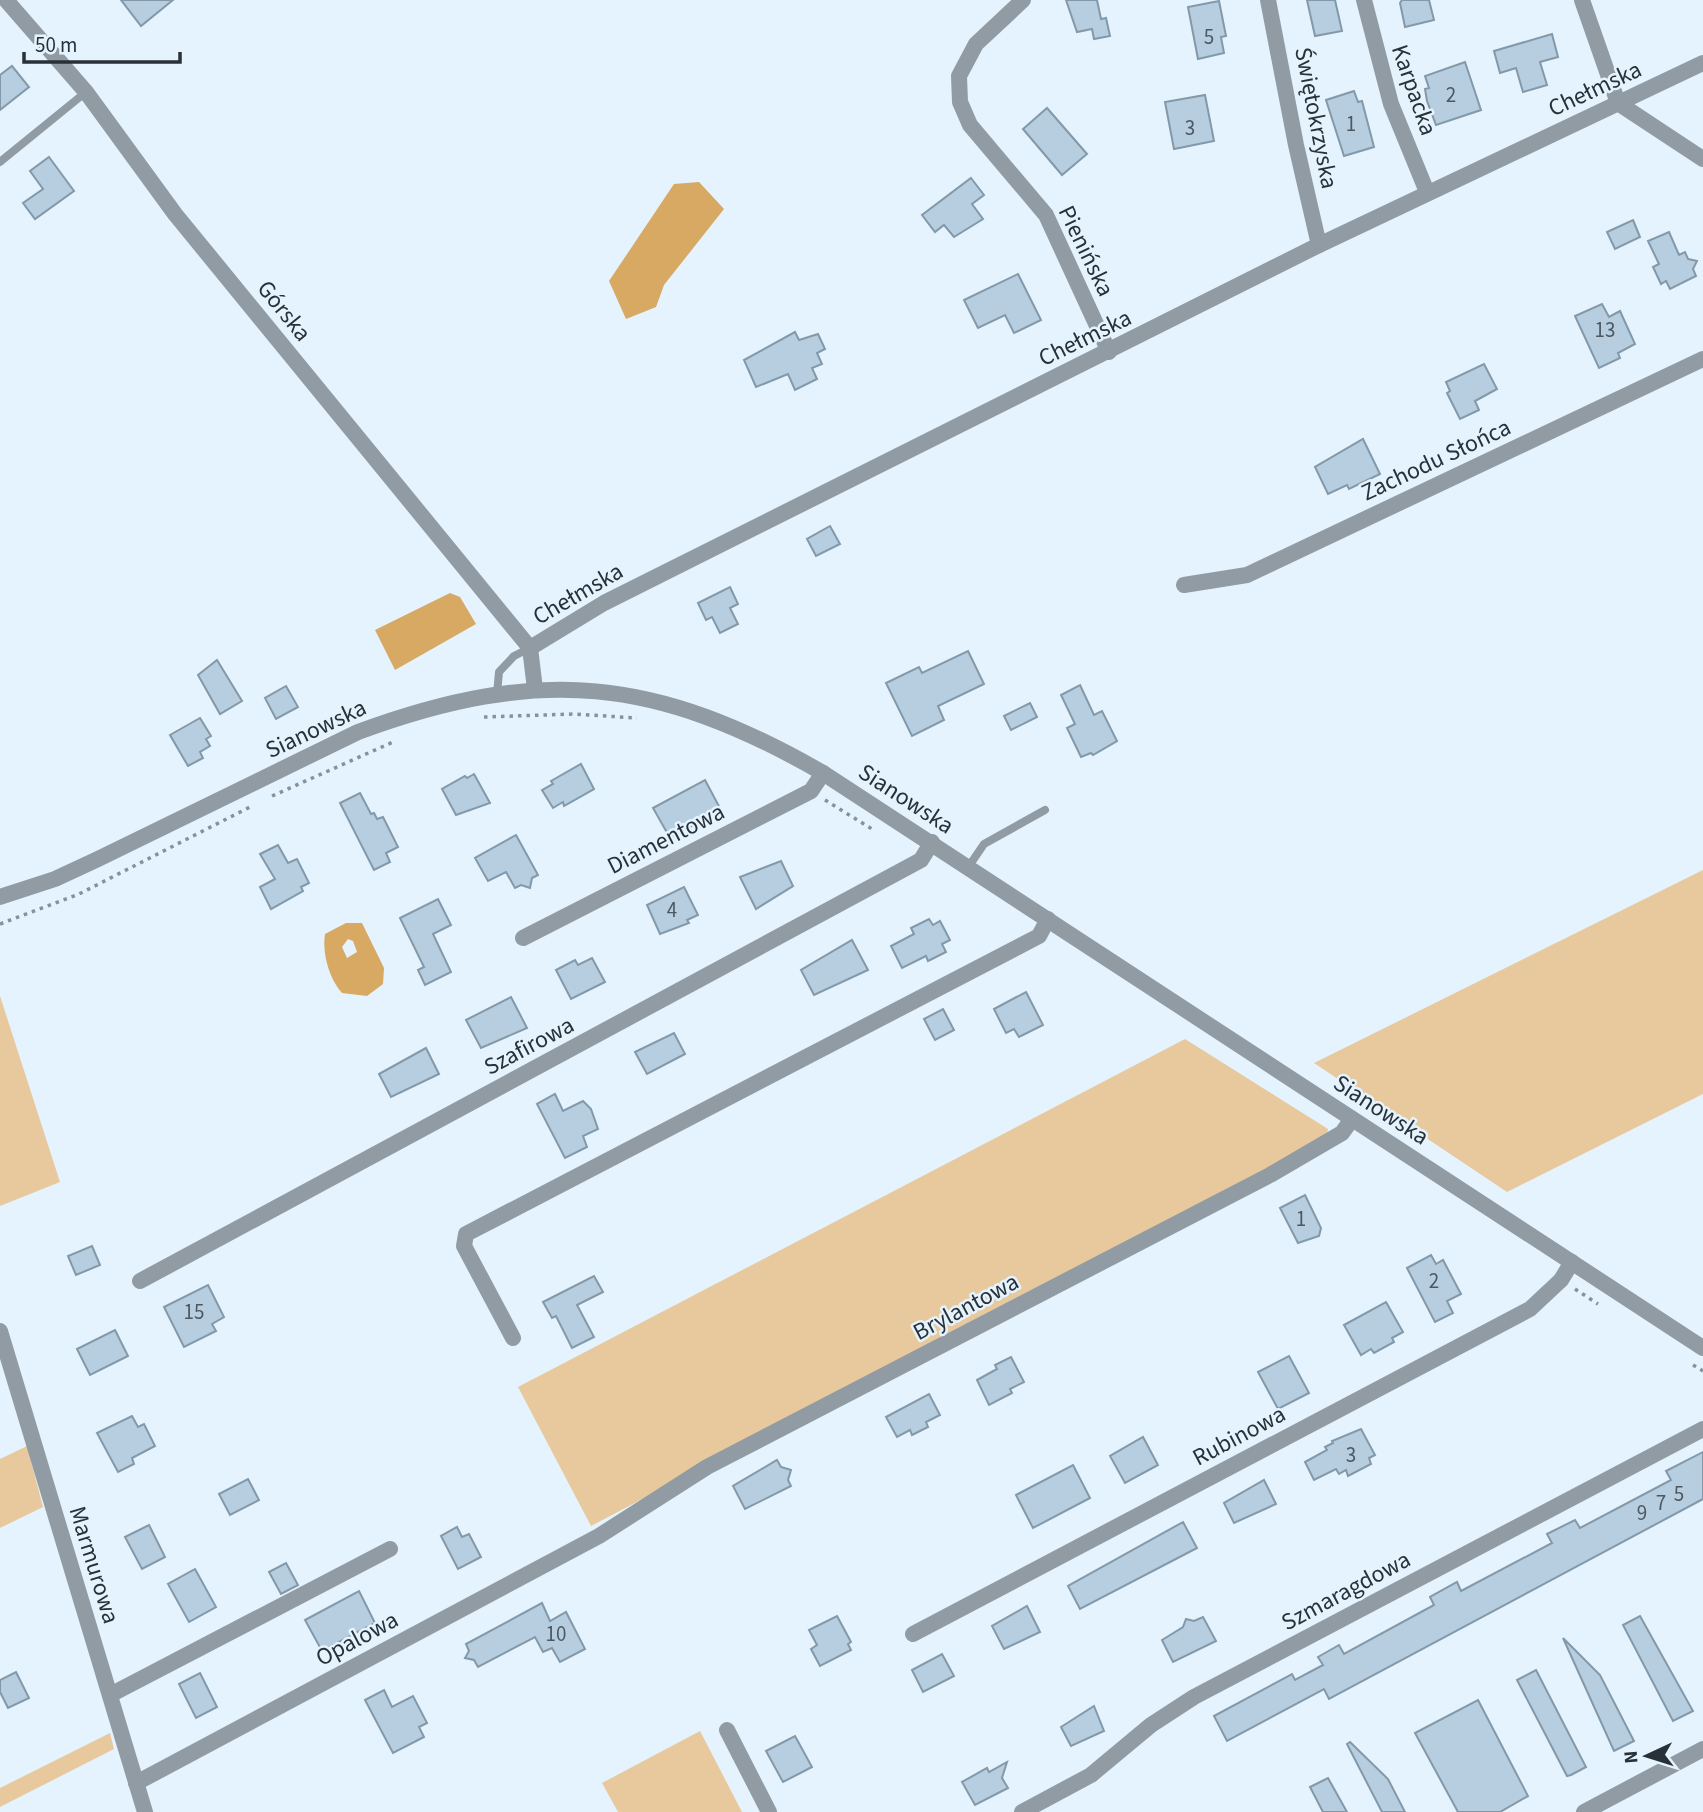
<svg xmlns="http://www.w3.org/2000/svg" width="1703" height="1812" font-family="'Source Sans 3',sans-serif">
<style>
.green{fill:#e8c99e}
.water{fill:#d7a962;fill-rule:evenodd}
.building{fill:#b6cedf;stroke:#8399aa;stroke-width:2}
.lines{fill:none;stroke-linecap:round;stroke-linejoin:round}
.path{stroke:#86929b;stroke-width:3.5;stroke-dasharray:3.5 5;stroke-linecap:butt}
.lane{stroke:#919ba3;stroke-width:8}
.street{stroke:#919ba3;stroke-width:16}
.labels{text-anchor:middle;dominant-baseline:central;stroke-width:5;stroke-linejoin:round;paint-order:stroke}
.number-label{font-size:21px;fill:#4c5862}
.street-label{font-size:24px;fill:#283138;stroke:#e4f3fd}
</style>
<rect width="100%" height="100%" fill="#e4f3fd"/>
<g class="green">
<path d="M1703,870V1094L1507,1192L1314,1063Z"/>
<path d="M0,996L60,1182L0,1206Z"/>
<path d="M1185,1039L1328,1129L1326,1139L591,1526L518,1387Z"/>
<path d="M27,1446L43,1507L0,1528V1459Z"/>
<path d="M700,1731L742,1812H618L602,1783Z"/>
<path d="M110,1733L114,1749L0,1807V1788Z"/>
</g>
<g class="water">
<path d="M699,182L724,209L664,285L656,307L626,319L609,281L674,184Z"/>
<path d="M450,593L460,597L476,624L395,670L375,630Z"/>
<path d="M346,923H362L384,968L383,984L367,996L342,993C329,978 322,953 325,934ZM348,939L353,941L357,952L347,958L342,947Z"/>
</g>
<g class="building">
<path d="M121,0H173L141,26Z"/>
<path d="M1066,0H1097L1101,19L1106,18L1110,36L1094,39L1092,29L1077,32Z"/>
<path d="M1307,0H1335L1342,31L1315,36Z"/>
<path d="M1402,0H1429L1434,20L1405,27L1400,3Z"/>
<path d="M1219,1L1226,36L1221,37L1224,53L1198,59L1188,7Z"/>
<path d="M1552,34L1558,57L1540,62L1547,85L1523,92L1516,68L1500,73L1494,51Z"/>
<path d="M1465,62L1481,110L1436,125L1427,101L1425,89L1429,88L1425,76Z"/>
<path d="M12,66L29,87L0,110V75Z"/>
<path d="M1354,91L1358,102L1362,101L1374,147L1344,156L1326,100Z"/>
<path d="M1205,95L1214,141L1174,149L1165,102Z"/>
<path d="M1047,108L1087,154L1062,175L1023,129Z"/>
<path d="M49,157L74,191L35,219L23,203L43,189L30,171Z"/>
<path d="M971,178L984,195L972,204L983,219L954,237L944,225L935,232L922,215Z"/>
<path d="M1633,220L1640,237L1615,249L1607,232Z"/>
<path d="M1669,232L1679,255L1685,252L1688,259L1697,261L1693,269L1696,276L1670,289L1666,281L1661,284L1653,267L1659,264L1648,241Z"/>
<path d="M1018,274L1041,320L1014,333L1005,315L978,328L964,300Z"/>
<path d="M1602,304L1609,317L1620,311L1635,344L1618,353L1620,358L1599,368L1575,316Z"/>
<path d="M795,332L799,340L818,334L825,349L817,353L822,364L812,368L817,379L795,390L788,374L756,387L744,360Z"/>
<path d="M1484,364L1497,389L1475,401L1479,410L1460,419L1447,393L1450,391L1446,382Z"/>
<path d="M1363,439L1380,474L1349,489L1347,485L1328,494L1315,467Z"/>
<path d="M830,526L840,544L816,556L807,539Z"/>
<path d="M730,587L738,604L730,608L738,624L720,633L712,617L706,620L698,603Z"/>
<path d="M968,651L984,684L938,706L944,720L912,736L886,683L919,667L922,673Z"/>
<path d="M217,660L242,701L220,714L198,675Z"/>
<path d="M1080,685L1094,715L1102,711L1117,741L1093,755L1091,753L1081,757L1067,728L1075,724L1061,695Z"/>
<path d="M286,686L298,707L276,719L265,698Z"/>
<path d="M1030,703L1037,717L1011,730L1004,716Z"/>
<path d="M200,718L211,736L206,739L210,746L200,752L203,758L188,766L170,735Z"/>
<path d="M581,764L594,789L564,806L563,802L553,808L542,790L553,784L551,781Z"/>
<path d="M474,774L490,803L456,815L442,789L465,776L467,778Z"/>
<path d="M705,780L721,810L670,838L653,808Z"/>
<path d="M360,793L371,814L374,813L377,819L383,817L398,847L386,853L390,862L374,870L340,803Z"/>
<path d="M516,835L538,875L532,878L530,888L521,885L515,888L506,872L488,881L475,858Z"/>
<path d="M278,845L288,863L297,859L309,883L301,887L303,891L271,909L260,887L275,879L260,854Z"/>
<path d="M781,861L793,886L756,909L740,877Z"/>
<path d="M684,887L698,915L687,920L689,923L660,934L647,905Z"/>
<path d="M438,899L451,925L433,934L451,972L425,985L418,970L424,967L400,918Z"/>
<path d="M929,919L933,925L940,921L950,940L942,944L946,952L928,961L926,956L902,968L891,946L914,934L911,928Z"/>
<path d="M852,940L868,970L814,995L801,970Z"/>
<path d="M592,958L605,982L571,999L556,970L575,960L578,965Z"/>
<path d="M1026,992L1043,1025L1019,1037L1014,1029L1006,1033L994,1009Z"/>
<path d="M511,997L527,1028L481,1048L466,1020Z"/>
<path d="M943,1009L954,1030L935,1040L924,1019Z"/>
<path d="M674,1033L685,1054L647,1074L635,1052Z"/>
<path d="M426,1048L439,1074L391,1097L379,1074Z"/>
<path d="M555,1094L563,1111L583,1101L591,1109L598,1129L583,1136L587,1147L565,1158L537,1104Z"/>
<path d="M1305,1195L1321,1228L1319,1236L1298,1243L1280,1208Z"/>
<path d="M92,1246L100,1265L76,1275L68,1256Z"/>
<path d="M1431,1255L1436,1264L1443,1260L1461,1294L1447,1301L1453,1313L1435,1322L1407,1268Z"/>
<path d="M594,1276L603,1292L577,1305L594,1337L572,1348L556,1316L552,1318L543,1302Z"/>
<path d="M208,1285L224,1317L212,1324L216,1331L184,1347L164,1307Z"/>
<path d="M1386,1302L1403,1332L1392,1338L1394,1342L1374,1353L1371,1349L1361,1355L1344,1325Z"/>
<path d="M115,1330L128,1356L90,1375L77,1349Z"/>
<path d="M1289,1356L1309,1393L1278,1409L1258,1372Z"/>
<path d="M1011,1357L1024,1382L1010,1389L1012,1393L989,1405L977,1380L997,1369L995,1365Z"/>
<path d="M929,1394L940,1415L926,1422L928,1427L912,1435L910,1430L897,1437L886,1417Z"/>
<path d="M132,1416L138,1427L144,1424L155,1446L132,1458L134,1464L118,1472L97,1433Z"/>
<path d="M1361,1429L1375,1455L1369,1458L1371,1464L1348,1476L1346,1470L1339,1474L1336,1469L1314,1480L1305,1462L1327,1450L1325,1447L1333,1443L1332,1441Z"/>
<path d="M1143,1437L1158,1465L1125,1483L1110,1456Z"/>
<path d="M1703,1452V1499L1329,1699L1324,1689L1227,1741L1214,1716L1292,1674L1295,1680L1323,1665L1318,1657L1339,1645L1344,1654L1434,1605L1430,1597L1457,1582L1461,1591L1552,1543L1547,1534L1575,1520L1580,1528L1671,1480L1666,1471Z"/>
<path d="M777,1460L781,1467L791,1470L788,1480L791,1486L745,1509L733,1486Z"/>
<path d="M1073,1465L1090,1498L1033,1528L1016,1495Z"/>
<path d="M248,1479L259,1500L230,1515L219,1494Z"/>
<path d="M1264,1480L1276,1504L1234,1523L1224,1503Z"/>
<path d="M1183,1522L1197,1548L1080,1609L1068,1586Z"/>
<path d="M149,1525L165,1557L142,1569L125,1537Z"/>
<path d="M457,1527L462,1537L469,1534L481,1557L458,1569L441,1536Z"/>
<path d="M286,1563L298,1585L281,1594L269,1572Z"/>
<path d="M195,1569L216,1607L189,1622L168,1584Z"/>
<path d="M359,1591L375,1623L322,1651L305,1620Z"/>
<path d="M542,1603L550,1621L566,1612L585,1649L560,1662L552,1648L543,1652L535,1637L478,1667L474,1660L465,1658L469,1651L466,1644Z"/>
<path d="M1027,1606L1040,1632L1004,1649L992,1626Z"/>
<path d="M837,1616L851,1642L848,1644L851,1650L820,1666L811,1649L817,1645L809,1630Z"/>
<path d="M1640,1616L1693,1711L1673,1721L1623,1625Z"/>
<path d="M1203,1617L1216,1641L1173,1662L1162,1640L1183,1627L1186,1619L1194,1621Z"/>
<path d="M1563,1638L1600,1675L1634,1741L1614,1751Z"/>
<path d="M942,1654L954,1676L923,1692L912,1670Z"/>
<path d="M1536,1670L1586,1767L1571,1775L1567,1776L1517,1680Z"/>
<path d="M16,1672L29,1698L8,1708L0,1692V1680Z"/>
<path d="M200,1673L217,1707L196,1718L179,1684Z"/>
<path d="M384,1690L392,1707L413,1696L427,1723L419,1727L424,1737L393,1753L365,1700Z"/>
<path d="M1478,1700L1528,1796L1500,1812H1458L1415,1733Z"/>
<path d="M1094,1706L1104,1731L1071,1746L1061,1727Z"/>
<path d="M795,1736L812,1767L783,1782L766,1751Z"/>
<path d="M1350,1742L1388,1779L1405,1812H1382L1347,1744Z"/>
<path d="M1007,1762L1002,1778L1008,1788L975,1805L962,1782L987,1768L989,1772Z"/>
<path d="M1328,1778L1347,1812H1323L1310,1787Z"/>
</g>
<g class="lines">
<g class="path">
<path d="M484,717L573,714L637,718"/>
<path d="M272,796L393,742"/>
<path d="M825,800L872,829"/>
<path d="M0,924L79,894L250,807"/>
<path d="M1575,1289L1598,1304"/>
<path d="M1693,1365L1703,1371"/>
</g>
<g class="lane">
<path d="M0,162L86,92"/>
<path d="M497,694L499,672L514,656L530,648"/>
<path d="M969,866L984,844L1045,810"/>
</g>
<g class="street">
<path d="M6,0L86,92L175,214L530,648"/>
<path d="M1023,0L976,44L959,76L960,102L970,125L1046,215L1109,352"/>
<path d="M1268,0L1296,145L1319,245"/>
<path d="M1364,0L1391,104L1427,192"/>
<path d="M1582,0L1618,103L1703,159"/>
<path d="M1184,585L1247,575L1703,359"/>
<path d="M535,689L530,648L604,603L1319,245L1703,63"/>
<path d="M0,897L55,879L98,859L358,732C540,665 656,677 823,773L1703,1348"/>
<path d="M523,938L811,791L823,773"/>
<path d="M140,1281L921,860L932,842"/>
<path d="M0,1331L145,1812"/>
<path d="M513,1338L464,1246L466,1234L1039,936L1048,919"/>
<path d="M913,1634L1530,1309L1561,1280L1572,1262"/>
<path d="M110,1695L390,1549"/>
<path d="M727,1730L769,1812"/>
<path d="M136,1783L599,1536L707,1467L1270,1175L1342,1133L1352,1119"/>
<path d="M1022,1812L1091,1775L1151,1725L1194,1697L1703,1429"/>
<path d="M1584,1812L1703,1749"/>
</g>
</g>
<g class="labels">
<g class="number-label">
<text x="1209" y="37">5</text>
<text x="1451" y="95">2</text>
<text x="1351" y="124">1</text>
<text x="1190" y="128">3</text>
<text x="1605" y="330">13</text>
<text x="672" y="910">4</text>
<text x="1301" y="1219">1</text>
<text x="1434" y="1281">2</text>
<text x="194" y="1312">15</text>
<text x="1351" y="1455">3</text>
<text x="1679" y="1494">5</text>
<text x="1661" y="1503">7</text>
<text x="1642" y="1513">9</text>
<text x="556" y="1634">10</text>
</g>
<g class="street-label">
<text transform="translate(1595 89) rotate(-25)">Chełmska</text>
<text transform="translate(1414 90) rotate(71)">Karpacka</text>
<text transform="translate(1316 118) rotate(79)">Świętokrzyska</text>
<text transform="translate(1086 251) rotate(64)">Pienińska</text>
<text transform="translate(284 311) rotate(51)">Górska</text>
<text transform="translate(1085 338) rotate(-26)">Chełmska</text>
<text transform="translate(1436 460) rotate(-25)">Zachodu Słońca</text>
<text transform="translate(578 594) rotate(-30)">Chełmska</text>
<text transform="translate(316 729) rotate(-25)">Sianowska</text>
<text transform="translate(906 799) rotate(33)">Sianowska</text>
<text transform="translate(666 839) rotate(-27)">Diamentowa</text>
<text transform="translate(529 1046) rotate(-28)">Szafirowa</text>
<text transform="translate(1381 1110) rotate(33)">Sianowska</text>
<text transform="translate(966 1307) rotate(-28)">Brylantowa</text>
<text transform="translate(1239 1436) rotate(-28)">Rubinowa</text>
<text transform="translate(94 1565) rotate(73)">Marmurowa</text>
<text transform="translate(1346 1591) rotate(-28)">Szmaragdowa</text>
<text transform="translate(357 1639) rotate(-28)">Opalowa</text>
</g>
</g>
<g transform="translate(1647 1756) rotate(266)" stroke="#e4f3fd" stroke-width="5" paint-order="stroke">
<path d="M0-5L12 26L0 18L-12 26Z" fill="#283138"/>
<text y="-10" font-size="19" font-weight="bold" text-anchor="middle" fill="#283138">N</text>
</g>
<path d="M24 52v10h156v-10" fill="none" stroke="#283138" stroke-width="3.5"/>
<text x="35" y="52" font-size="21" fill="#283138" stroke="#e4f3fd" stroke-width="5" paint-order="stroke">50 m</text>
</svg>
